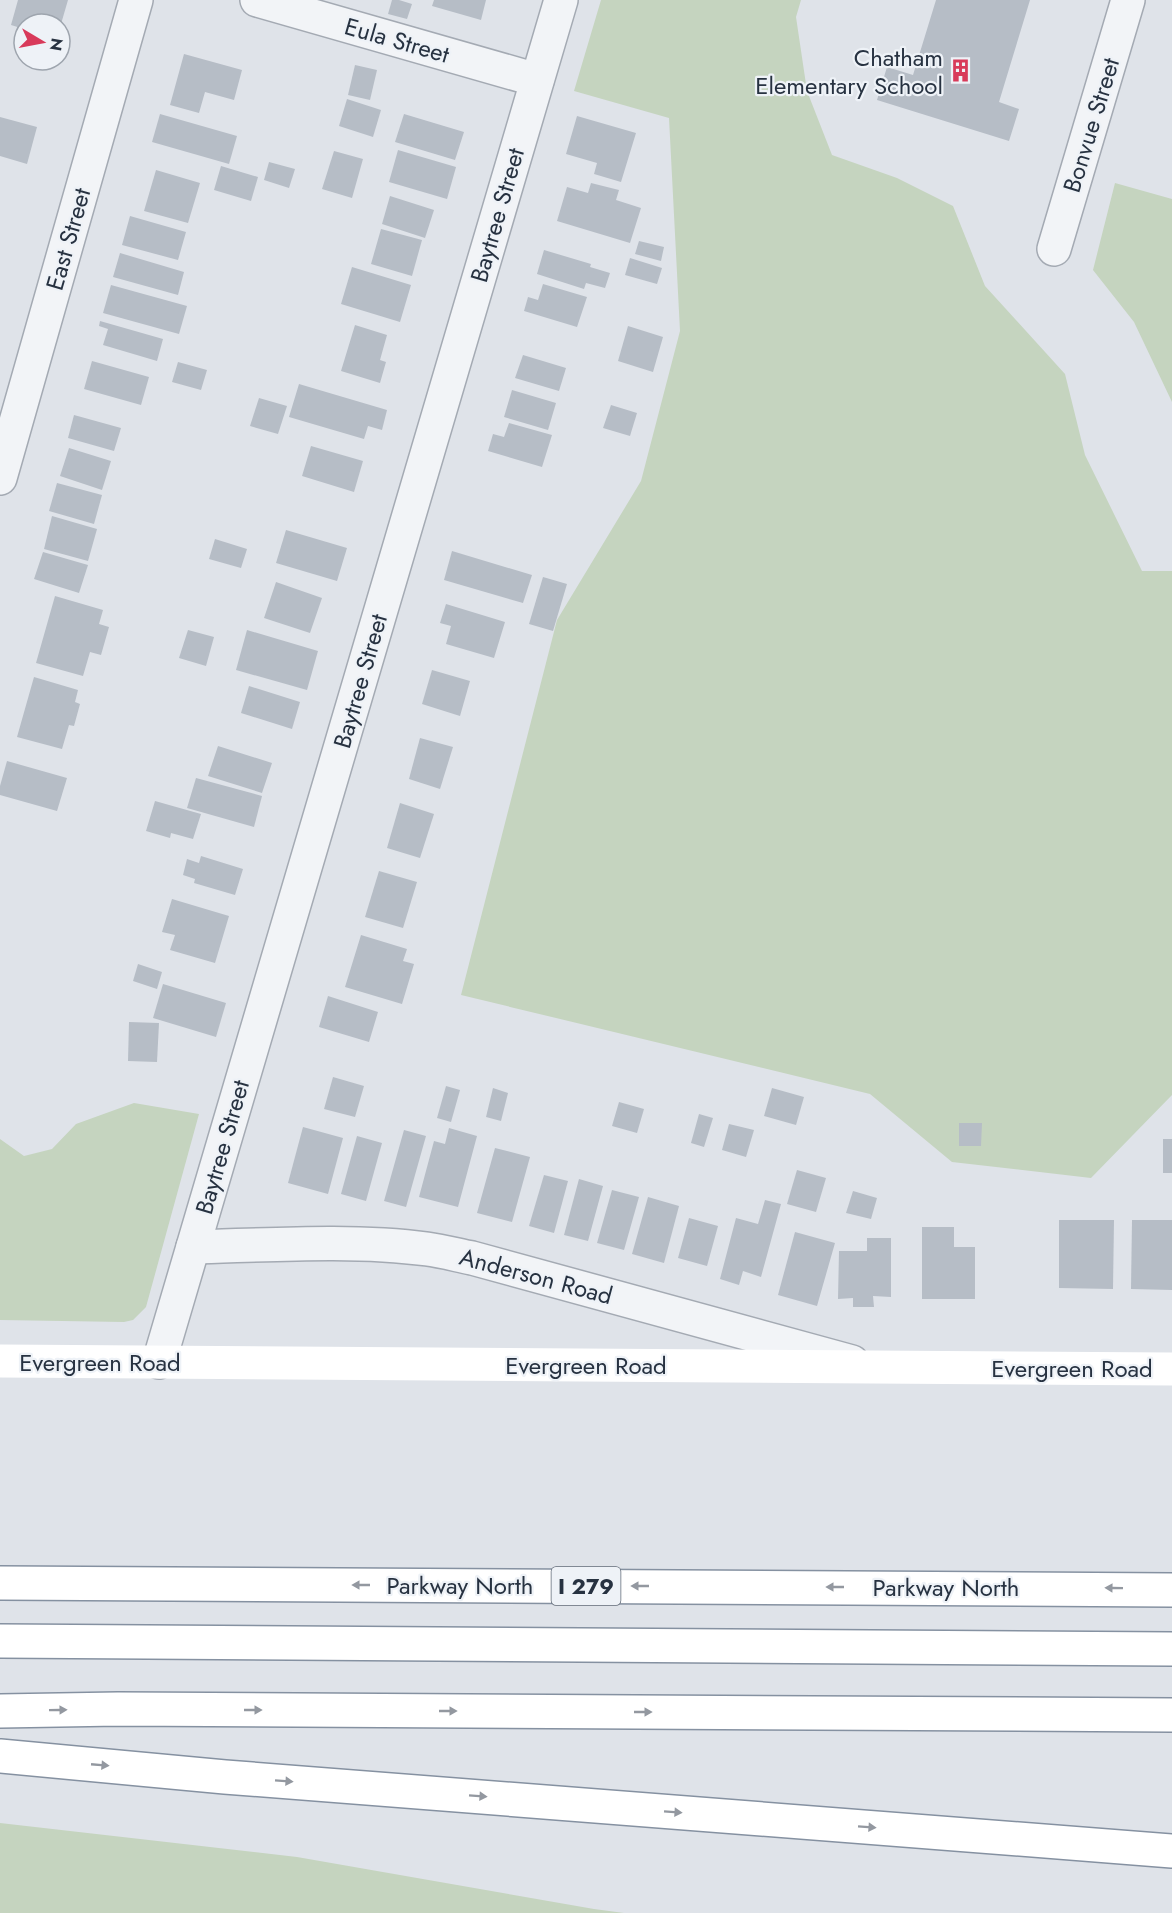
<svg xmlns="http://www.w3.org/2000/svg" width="1172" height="1913" font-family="Jost,sans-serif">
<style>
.green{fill:#c5d4bf}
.building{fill:#b6bdc6}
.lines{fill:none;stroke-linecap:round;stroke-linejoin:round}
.minor-casing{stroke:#a4aab3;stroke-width:36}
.tertiary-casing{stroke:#a4aab3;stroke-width:36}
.motorway-casing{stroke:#8591a1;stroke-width:36}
.minor{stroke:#f2f4f7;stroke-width:33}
.tertiary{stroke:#f2f4f7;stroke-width:33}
.secondary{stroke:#fff;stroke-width:33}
.motorway{stroke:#fff;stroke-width:33}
.oneway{fill:#9398a0}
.labels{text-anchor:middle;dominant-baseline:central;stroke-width:4.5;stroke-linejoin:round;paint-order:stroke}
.shield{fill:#eef2f7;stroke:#636c78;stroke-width:1.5}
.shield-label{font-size:22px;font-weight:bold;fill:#273241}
.street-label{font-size:24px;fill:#273241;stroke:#eef2f7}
.poi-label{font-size:24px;fill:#273241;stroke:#eef2f7;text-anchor:end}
</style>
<rect width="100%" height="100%" fill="#dfe3e9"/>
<g class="green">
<path d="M601,0H801L796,17L807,91L832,155L897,178L953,206L985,286L1065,374L1085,455L1142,571H1172V1095L1091,1178L952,1162L870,1094L461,995L557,620L641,481L680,331L669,118L574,91Z"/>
<path d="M1115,183L1172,199V402L1134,322L1093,270Z"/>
<path d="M134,1103L199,1114L146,1307L133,1320L124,1322L0,1320V1139L24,1156L52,1149L76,1124Z"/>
<path d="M0,1823L297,1857L594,1909L624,1913H0Z"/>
</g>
<g class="building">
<path d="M18,0H68L61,24H24V29L11,25Z"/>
<path d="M392,0H399L412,4L407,19L388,14Z"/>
<path d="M434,0H486L481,20L432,6Z"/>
<path d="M936,0H1030L999,102L1019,109L1009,141L877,100L887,67L913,75Z"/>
<path d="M184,54L242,70L234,100L205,92L199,113L170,105Z"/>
<path d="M355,65L377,70L370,100L348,95Z"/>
<path d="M347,99L381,110L373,137L339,126Z"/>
<path d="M160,114L237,136L229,164L152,142Z"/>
<path d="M404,114L464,132L455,160L395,142Z"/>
<path d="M577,116L636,133L621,182L594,174L597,163L566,154Z"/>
<path d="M0,117L37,127L27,164L0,156Z"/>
<path d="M398,150L456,167L447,199L389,182Z"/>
<path d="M334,151L363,159L352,198L322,189Z"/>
<path d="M269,162L295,169L289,188L264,180Z"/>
<path d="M221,166L258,177L251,201L214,190Z"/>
<path d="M156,170L200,183L188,223L144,211Z"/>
<path d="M591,183L619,190L616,200L641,208L630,243L557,221L567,187L588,193Z"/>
<path d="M390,196L434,210L425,238L382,224Z"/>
<path d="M130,216L186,232L178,260L122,245Z"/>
<path d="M381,229L422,240L412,276L371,264Z"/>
<path d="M639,241L664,247L661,261L635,254Z"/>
<path d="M544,250L591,264L590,267L610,273L605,288L586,283L584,289L537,274Z"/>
<path d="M120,253L184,272L178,295L113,277Z"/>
<path d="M630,258L662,268L657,284L625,275Z"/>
<path d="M352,267L411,285L400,322L341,304Z"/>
<path d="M543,284L587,297L577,327L524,311L528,297L538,300Z"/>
<path d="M111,285L187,306L179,334L103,313Z"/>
<path d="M100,321L163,339L157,361L103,345L108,329L99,326Z"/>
<path d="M355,325L387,335L380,360L386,362L380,383L341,371Z"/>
<path d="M628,326L663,337L653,372L618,361Z"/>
<path d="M523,355L566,368L559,391L515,378Z"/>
<path d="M92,361L149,377L141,405L84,389Z"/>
<path d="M178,362L207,370L201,390L172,382Z"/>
<path d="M299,384L387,410L382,430L368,426L364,439L289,417Z"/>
<path d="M512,390L556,403L548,430L504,417Z"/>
<path d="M259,398L287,406L278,434L250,426Z"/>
<path d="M611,405L637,413L630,436L603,428Z"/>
<path d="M74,415L121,428L114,451L68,438Z"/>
<path d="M509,423L552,435L542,467L488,451L493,434L504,437Z"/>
<path d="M311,446L363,461L354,492L302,476Z"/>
<path d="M69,448L111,461L102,490L60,476Z"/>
<path d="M57,483L102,495L94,524L49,511Z"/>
<path d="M52,516L97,529L88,561L44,549Z"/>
<path d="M286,530L347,548L337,581L276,563Z"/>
<path d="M215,539L247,549L241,568L209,559Z"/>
<path d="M452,551L532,575L523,603L444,580Z"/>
<path d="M43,552L88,565L79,593L34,579Z"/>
<path d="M543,577L567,584L553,631L529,624Z"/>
<path d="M276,582L322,598L310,633L264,618Z"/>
<path d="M55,596L103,610L99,624L109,627L101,655L90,652L83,676L36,663Z"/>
<path d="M446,604L505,622L494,658L446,644L451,626L440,623Z"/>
<path d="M188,630L214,637L206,666L179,658Z"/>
<path d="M247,630L318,651L307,690L236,670Z"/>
<path d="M432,670L470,681L460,716L422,704Z"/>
<path d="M34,677L78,690L75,702L80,704L74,726L69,725L62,749L17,737Z"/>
<path d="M249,686L300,702L292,729L241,713Z"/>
<path d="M420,738L453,747L440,789L409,779Z"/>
<path d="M218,746L272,763L262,793L208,776Z"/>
<path d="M7,761L67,778L57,811L0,795V786Z"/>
<path d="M196,778L262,796L254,827L187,808Z"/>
<path d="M155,801L201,814L193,839L171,833L170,838L146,831Z"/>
<path d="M400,803L434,814L420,858L387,848Z"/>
<path d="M201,856L243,869L235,895L194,883L195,879L183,875L187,859L199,863Z"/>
<path d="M379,871L417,882L403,928L365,917Z"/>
<path d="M172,899L229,916L215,963L170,950L175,935L162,932Z"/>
<path d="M361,935L407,949L403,961L414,964L402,1004L345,987Z"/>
<path d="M138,964L162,972L157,989L133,981Z"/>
<path d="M163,984L226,1003L216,1037L153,1018Z"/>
<path d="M328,996L378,1012L369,1042L319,1027Z"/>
<path d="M129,1022L159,1023L157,1062L128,1061Z"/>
<path d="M333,1077L364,1086L355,1117L324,1109Z"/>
<path d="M446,1086L460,1090L451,1122L437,1118Z"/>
<path d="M493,1088L508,1093L501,1121L486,1117Z"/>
<path d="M772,1088L804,1097L796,1125L764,1116Z"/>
<path d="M619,1102L644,1109L637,1133L612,1126Z"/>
<path d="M699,1114L713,1118L704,1147L691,1143Z"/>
<path d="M959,1123H982L981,1146H959Z"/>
<path d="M729,1124L754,1130L746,1157L722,1150Z"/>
<path d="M303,1127L343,1138L328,1194L288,1183Z"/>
<path d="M449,1128L477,1136L458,1207L419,1197L434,1141L445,1144Z"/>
<path d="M404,1130L426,1136L406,1207L384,1201Z"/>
<path d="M357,1136L382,1143L366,1201L341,1194Z"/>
<rect x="1163" y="1139" width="9" height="34"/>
<path d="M495,1148L530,1157L512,1222L477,1213Z"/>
<path d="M797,1170L826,1178L816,1212L787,1204Z"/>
<path d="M544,1175L568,1181L554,1233L529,1226Z"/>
<path d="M579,1179L603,1186L588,1241L564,1235Z"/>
<path d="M612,1190L639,1197L624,1250L597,1243Z"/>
<path d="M853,1191L877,1198L871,1219L846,1213Z"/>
<path d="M648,1197L679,1206L664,1263L632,1254Z"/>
<path d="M765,1200L781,1204L761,1277L743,1271L739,1285L720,1279L736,1218L758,1224Z"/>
<path d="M689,1218L718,1226L707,1266L678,1258Z"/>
<path d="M1059,1220H1114L1113,1289L1059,1288Z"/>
<path d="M1132,1220H1172V1290L1131,1289Z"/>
<path d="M922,1227H954V1247H975V1299H922Z"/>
<path d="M795,1232L835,1243L817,1306L778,1295Z"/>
<path d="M867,1238H891V1297L873,1296L874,1307H853V1298L838,1299L839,1251H867Z"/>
</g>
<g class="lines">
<defs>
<g id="minor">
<path d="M257,0L537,80"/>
<path d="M1054,249L1128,0"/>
<path d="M193,1247C268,1245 353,1239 427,1249C442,1251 457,1255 472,1258L852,1362"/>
</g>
<g id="tertiary">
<path d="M0,478L136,0"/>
<path d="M159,1362L561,0"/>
</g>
<g id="motorway">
<path d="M0,1583L1172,1590"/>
<path d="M0,1641L1172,1649"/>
<path d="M0,1711L118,1709L1172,1715"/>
<path d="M0,1756L225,1777L1172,1851"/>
</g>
</defs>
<use href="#minor" class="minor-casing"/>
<use href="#tertiary" class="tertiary-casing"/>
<use href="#motorway" class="motorway-casing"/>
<use href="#minor" class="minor"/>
<use href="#tertiary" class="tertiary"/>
<path class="secondary" d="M0,1361L1172,1369"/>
<use href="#motorway" class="motorway"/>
</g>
<defs><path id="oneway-solid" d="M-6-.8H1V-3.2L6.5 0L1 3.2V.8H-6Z" transform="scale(1.5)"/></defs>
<g class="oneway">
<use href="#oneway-solid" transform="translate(361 1585) rotate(-180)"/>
<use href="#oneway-solid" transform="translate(640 1586) rotate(-180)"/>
<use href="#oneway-solid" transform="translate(835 1587) rotate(-180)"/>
<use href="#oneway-solid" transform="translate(1114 1588) rotate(-179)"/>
<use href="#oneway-solid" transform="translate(58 1710) rotate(-1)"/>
<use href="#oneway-solid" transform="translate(253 1710)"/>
<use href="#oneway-solid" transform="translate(448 1711)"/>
<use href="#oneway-solid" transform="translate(643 1712)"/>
<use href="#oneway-solid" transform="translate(100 1765) rotate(5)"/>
<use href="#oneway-solid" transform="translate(284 1781) rotate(4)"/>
<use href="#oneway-solid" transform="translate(478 1796) rotate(4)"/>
<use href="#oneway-solid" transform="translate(673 1812) rotate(4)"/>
<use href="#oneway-solid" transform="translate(867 1827) rotate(4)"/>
</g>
<defs>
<symbol id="building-bare" viewBox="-9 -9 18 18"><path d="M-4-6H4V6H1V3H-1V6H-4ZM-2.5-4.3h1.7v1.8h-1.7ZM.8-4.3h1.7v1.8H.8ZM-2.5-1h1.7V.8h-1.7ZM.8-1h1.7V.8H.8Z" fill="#d83a5a" stroke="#eef2f7" stroke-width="2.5" paint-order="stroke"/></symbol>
</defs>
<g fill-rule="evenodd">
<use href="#building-bare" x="944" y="54" width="33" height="33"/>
</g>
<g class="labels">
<rect class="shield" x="551.5" y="1567" width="69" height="38" rx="4.5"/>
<g class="shield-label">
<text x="586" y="1586">I 279</text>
</g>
<g class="street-label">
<text transform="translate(397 40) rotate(16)">Eula Street</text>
<text transform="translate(1091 125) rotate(-73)">Bonvue Street</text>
<text transform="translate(497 215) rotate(-74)">Baytree Street</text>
<text transform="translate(68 239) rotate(-74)">East Street</text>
<text transform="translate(360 681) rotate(-74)">Baytree Street</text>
<text transform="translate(222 1147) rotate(-74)">Baytree Street</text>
<text transform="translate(536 1276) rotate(15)">Anderson Road</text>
<text x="100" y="1362">Evergreen Road</text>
<text x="586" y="1365">Evergreen Road</text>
<text x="1072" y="1368">Evergreen Road</text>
<text x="460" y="1585">Parkway North</text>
<text x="946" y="1587">Parkway North</text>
</g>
<g class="poi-label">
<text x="943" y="57">Chatham<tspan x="943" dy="28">Elementary School</tspan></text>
</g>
</g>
<g transform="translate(42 42) rotate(100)"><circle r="28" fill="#eef2f7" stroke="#9ea5ae" stroke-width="1.5"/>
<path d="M0-4.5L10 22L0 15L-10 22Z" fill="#d83a5a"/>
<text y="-9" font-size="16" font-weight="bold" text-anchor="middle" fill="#273241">N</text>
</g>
</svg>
